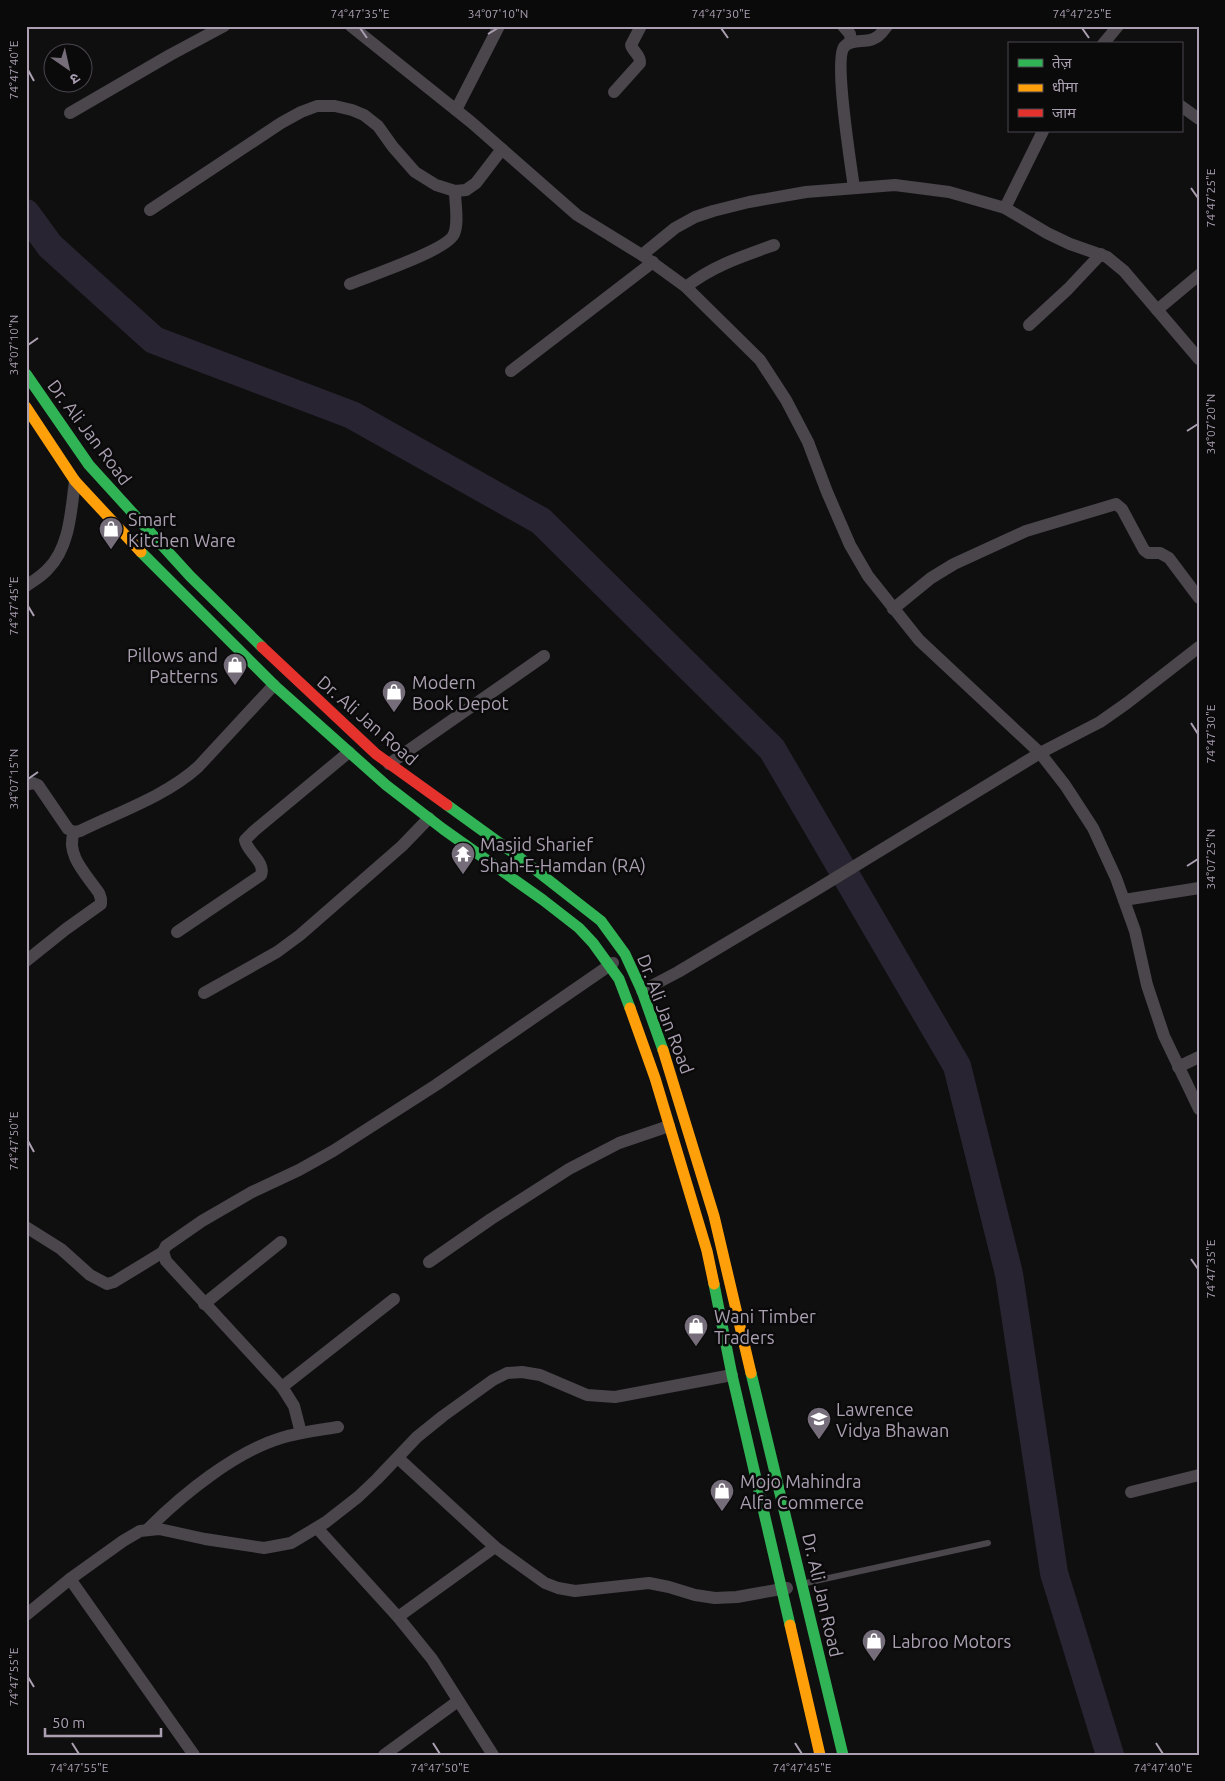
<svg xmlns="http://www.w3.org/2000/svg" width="1225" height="1781" font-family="Ubuntu,'Noto Sans Devanagari',sans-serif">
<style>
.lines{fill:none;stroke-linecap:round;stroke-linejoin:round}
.river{stroke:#292431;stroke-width:28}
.lane{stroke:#4a464c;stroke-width:6}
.street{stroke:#4a464c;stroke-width:12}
.fast{stroke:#30b455;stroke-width:11}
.slow{stroke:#ff9f0a;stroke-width:11}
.jam{stroke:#e5322d;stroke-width:11}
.ticks{fill:none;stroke:#aba0b2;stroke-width:2}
.labels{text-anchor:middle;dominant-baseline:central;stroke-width:5;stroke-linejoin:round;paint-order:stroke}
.street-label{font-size:18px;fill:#aba0b2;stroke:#0b0a0b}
.poi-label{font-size:18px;fill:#aba0b2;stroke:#0b0a0b;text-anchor:start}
.neatline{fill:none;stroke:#aba0b2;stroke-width:2}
.ticks-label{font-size:12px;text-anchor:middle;fill:#aba0b2}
</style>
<rect width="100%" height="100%" fill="#100f10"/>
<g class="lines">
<path class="river" d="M26,213L50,246L154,340L352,415L541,521L772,749L957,1066L1009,1274L1054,1573L1110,1755"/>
<path class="lane" d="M806,1583L988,1543"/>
<g class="street">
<path d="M351,26L471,122L577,215L642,255L686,287L760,360L786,400L808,442L827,492L850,545L868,576L919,640L1040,753L1065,785L1093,828L1116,878L1135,931L1147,985L1164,1036L1199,1109"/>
<path d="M843,26L850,34L851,42"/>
<path d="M1103,44L1118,26"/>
<path d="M614,92L640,63C641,55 633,52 631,45L641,26"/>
<path d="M1181,106L1199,119"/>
<path d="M456,110L499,26"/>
<path d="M70,113L170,55L224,26"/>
<path d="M854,188C851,166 834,60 844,47C851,38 864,43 873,39C880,37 883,31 887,26"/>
<path d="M1005,208L1043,131"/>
<path d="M150,210L281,123L301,112L317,106H335L352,110L364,115L378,126L393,147L415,172L436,185L455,191L466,190L476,183L502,149"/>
<path d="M642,255L675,228L695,217L713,211L749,202L806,192L895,185L949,192L1005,208L1047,233L1070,244L1107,257L1124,271L1199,359"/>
<path d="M350,284C369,276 448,250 454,234C459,222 455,204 455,191"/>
<path d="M686,287C712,266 743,256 774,245"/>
<path d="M1157,310L1199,275"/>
<path d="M1029,325L1068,289L1101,254"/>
<path d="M511,371L653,262"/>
<path d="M26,586C33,581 42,576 48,569C70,547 71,510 75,481"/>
<path d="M893,609L931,578L954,564L1026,531L1116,504L1122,509L1144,550L1148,553H1160L1169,558L1199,598"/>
<path d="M389,764L544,656"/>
<path d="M26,785L33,783L38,785L68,829L74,832L80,831C119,812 166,796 198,767L274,685"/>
<path d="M1124,900L1199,888"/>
<path d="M177,932L261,875C266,862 247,852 245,840L254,831L349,752"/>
<path d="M26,961L66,929L101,904V899L99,893C87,875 65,855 74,832"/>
<path d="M642,991L678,972L814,891L1040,753L1100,722L1127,703L1199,647"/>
<path d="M204,993L277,952L300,935L402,846L429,818"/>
<path d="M1178,1067L1199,1057"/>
<path d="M26,1227L61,1249L90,1275L107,1284L114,1282L163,1252"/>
<path d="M429,1262L491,1219L569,1169L619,1143L669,1126"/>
<path d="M204,1304L281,1242"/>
<path d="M282,1387L394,1299"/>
<path d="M301,1433L294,1406L282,1387L166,1261L163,1252L166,1246L202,1221L252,1192L299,1170L333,1151L436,1085L613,963"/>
<path d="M398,1458L495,1547L545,1583L558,1588L575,1591L649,1583L669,1587L695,1595L715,1598L737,1597L787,1588"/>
<path d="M1131,1492L1199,1475"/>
<path d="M149,1528C183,1494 235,1452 281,1438C300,1432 319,1430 338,1427"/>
<path d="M317,1528L398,1617L432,1659L493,1755"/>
<path d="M70,1579L194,1755"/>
<path d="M26,1615L70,1579L123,1541L140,1531L159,1529L205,1539L264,1548L291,1543L326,1522L358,1497L377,1479L417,1437L443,1416L493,1380L507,1373L522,1372L540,1375L587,1395L615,1397L732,1375"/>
<path d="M398,1617L495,1547"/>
<path d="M384,1755L458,1701"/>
</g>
<g class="fast">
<path d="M26,374L89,465L190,576L262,647"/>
<path d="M141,552L274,685L386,785L443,829L543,900L579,928L593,943L619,979L630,1008"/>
<path d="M447,805L519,857L601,921L625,954L642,991L663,1050"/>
<path d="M714,1284L732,1375L790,1625"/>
<path d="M751,1373L843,1755"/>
</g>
<g class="slow">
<path d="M26,407L75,481L141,552"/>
<path d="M630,1008L655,1078L707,1251L714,1284"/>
<path d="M663,1050L714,1216L751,1373"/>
<path d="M790,1625L820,1755"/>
</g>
<path class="jam" d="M262,647L376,754L447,805"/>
</g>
<path class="ticks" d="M360,28L367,38M721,28L728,38M1082,28L1089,38M488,34L498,28M28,70L34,81M1191,188L1198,198M28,345L38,338M1187,431L1198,424M28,606L34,616M1191,723L1198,734M28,779L38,772M1187,866L1198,859M28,1141L34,1152M1191,1259L1198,1269M28,1677L34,1687M72,1743L79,1754M433,1743L440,1754M795,1743L802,1754M1156,1743L1163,1754"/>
<defs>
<symbol id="shop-pin" viewBox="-11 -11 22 30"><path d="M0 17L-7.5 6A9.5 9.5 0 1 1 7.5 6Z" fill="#756d79" stroke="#0b0a0b"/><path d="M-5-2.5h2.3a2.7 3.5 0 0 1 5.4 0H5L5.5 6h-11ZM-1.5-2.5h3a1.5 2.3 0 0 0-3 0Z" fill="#fff"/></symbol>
<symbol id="temple-pin" viewBox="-11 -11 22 30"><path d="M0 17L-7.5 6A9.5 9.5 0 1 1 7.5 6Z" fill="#756d79" stroke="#0b0a0b"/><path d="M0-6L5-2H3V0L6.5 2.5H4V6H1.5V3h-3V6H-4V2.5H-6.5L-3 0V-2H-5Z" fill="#fff"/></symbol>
<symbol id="school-pin" viewBox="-11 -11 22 30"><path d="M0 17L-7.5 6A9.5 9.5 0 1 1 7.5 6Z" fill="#756d79" stroke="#0b0a0b"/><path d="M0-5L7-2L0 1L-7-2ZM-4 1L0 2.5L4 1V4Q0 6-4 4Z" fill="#fff"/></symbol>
</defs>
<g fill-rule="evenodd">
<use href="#shop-pin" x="97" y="515" width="28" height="38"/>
<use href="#shop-pin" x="221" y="651" width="28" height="38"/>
<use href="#shop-pin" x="380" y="678" width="28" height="38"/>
<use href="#temple-pin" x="449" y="840" width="28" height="38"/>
<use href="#shop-pin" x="682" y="1312" width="28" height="38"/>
<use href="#school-pin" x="805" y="1405" width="28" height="38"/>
<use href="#shop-pin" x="708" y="1477" width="28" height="38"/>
<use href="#shop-pin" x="860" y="1627" width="28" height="38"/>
</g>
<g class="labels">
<g class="street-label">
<text transform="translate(90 432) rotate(53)">Dr. Ali Jan Road</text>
<text transform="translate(368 720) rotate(41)">Dr. Ali Jan Road</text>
<text transform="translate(666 1014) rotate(69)">Dr. Ali Jan Road</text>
<text transform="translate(823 1595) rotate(77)">Dr. Ali Jan Road</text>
</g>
<g class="poi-label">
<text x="128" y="519">Smart<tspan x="128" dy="21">Kitchen Ware</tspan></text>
<text x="218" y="655" text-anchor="end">Pillows and<tspan x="218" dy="21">Patterns</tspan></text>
<text x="412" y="682">Modern<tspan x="412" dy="21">Book Depot</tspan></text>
<text x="480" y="844">Masjid Sharief<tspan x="480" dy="21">Shah-E-Hamdan (RA)</tspan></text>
<text x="714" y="1316">Wani Timber<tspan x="714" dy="21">Traders</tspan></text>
<text x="836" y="1409">Lawrence<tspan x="836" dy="21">Vidya Bhawan</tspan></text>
<text x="740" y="1481">Mojo Mahindra<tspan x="740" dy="21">Alfa Commerce</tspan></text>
<text x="892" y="1641">Labroo Motors</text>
</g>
</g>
<rect width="1225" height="1781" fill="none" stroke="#0b0a0b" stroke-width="55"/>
<rect x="1008" y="42" width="175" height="90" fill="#0b0a0b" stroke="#4b464e"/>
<rect x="1018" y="59" width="25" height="8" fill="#30b455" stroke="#4b464e"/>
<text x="1052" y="68" font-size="15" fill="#aba0b2">तेज़</text>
<rect x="1018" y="84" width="25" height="8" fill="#ff9f0a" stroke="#4b464e"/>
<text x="1052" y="92" font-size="15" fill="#aba0b2">धीमा</text>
<rect x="1018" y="109" width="25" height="8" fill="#e5322d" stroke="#4b464e"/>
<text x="1052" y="118" font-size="15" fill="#aba0b2">जाम</text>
<g transform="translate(68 68) rotate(146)"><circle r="24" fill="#0b0a0b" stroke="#4b464e"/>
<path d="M0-4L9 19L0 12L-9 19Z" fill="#756d79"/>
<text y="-8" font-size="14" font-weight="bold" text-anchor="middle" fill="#aba0b2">उ</text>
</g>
<path d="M45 1728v8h116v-8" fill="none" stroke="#aba0b2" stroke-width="2.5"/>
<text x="52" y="1728" font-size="15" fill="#aba0b2" stroke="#0b0a0b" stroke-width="4" paint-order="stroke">50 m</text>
<rect x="28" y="28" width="1170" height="1726" class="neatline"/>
<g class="ticks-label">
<text x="360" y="18">74°47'35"E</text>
<text x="498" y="18">34°07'10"N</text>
<text x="721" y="18">74°47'30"E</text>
<text x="1082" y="18">74°47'25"E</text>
<text transform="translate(14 70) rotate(-90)" y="4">74°47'40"E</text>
<text transform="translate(1211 198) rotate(-90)" y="4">74°47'25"E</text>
<text transform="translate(14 345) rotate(-90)" y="4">34°07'10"N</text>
<text transform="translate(1211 424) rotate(-90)" y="4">34°07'20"N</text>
<text transform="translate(14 606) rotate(-90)" y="4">74°47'45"E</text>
<text transform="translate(1211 734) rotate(-90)" y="4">74°47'30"E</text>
<text transform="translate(14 779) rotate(-90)" y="4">34°07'15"N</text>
<text transform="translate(1211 859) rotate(-90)" y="4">34°07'25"N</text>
<text transform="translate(14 1141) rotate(-90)" y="4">74°47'50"E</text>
<text transform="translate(1211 1269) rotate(-90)" y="4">74°47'35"E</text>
<text transform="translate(14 1677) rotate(-90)" y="4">74°47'55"E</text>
<text x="79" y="1772">74°47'55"E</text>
<text x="440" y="1772">74°47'50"E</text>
<text x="802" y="1772">74°47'45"E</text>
<text x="1163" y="1772">74°47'40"E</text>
</g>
</svg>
